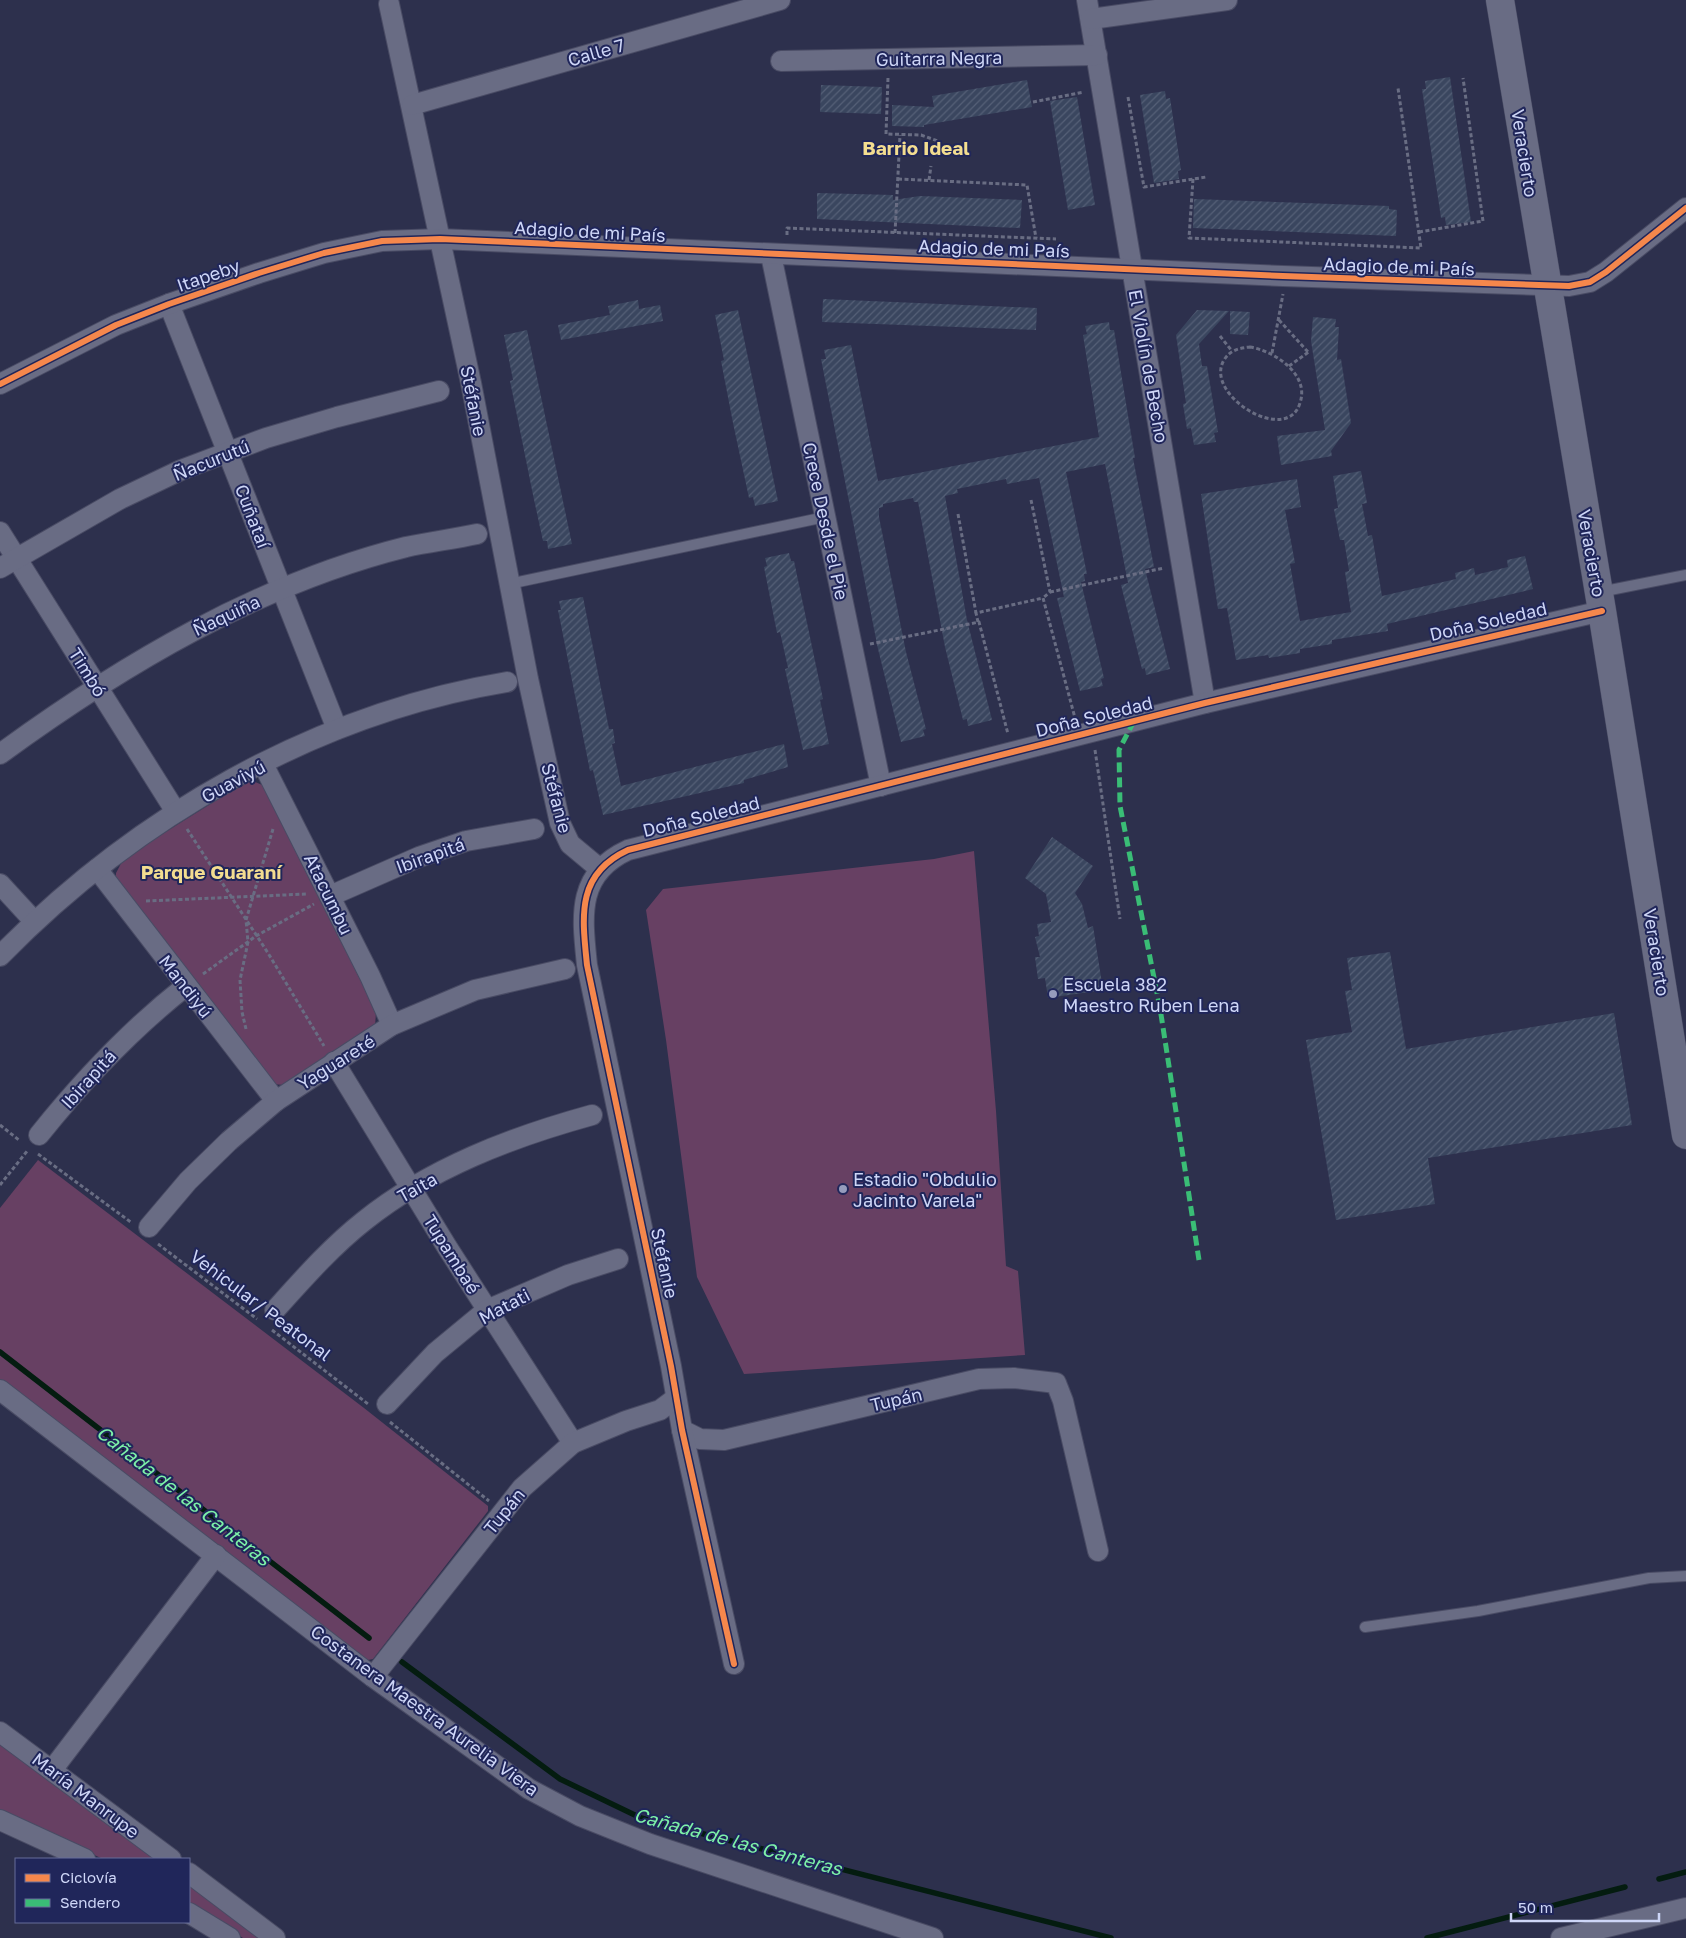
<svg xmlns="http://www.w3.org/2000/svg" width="1686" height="1938" font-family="'Golos Text',sans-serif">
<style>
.grass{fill:#674063}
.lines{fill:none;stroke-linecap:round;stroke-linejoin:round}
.stream{stroke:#041c10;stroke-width:5.5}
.building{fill:url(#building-hatch)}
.lane-casing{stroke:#494b64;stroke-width:12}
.street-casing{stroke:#494b64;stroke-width:22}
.secondary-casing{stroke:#494b64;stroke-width:29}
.path{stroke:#696d83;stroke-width:3;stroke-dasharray:4 2.5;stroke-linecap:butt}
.lane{stroke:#696c84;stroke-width:10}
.street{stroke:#696c84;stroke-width:20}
.secondary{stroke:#696c84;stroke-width:28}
.quiet{stroke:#3abd76;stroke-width:5;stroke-dasharray:10 5;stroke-linecap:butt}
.cycleway-casing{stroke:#20265a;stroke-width:9}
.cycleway{stroke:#f5874c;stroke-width:6}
.poi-dot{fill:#969cbc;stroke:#20265a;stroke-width:2}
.labels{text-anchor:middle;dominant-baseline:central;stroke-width:4;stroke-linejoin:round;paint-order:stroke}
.street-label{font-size:18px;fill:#ced6f7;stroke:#20265a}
.poi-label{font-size:18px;fill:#ced6f7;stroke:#20265a;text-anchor:start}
.neighbourhood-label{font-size:19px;font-weight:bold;fill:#f3dd90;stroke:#20265a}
.water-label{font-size:19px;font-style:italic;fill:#7df1a8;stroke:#20265a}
</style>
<defs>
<pattern id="building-hatch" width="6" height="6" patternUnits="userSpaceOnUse" patternTransform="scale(1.25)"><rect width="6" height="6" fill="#3a465f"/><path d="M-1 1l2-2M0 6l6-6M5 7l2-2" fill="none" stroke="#556077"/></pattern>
</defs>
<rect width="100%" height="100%" fill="#2d304d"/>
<g class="grass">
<path d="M253,781L267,787L376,1012L375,1027L284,1085L272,1084L116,882V873L124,858L244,783Z"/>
<path d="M974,851L996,1111L1006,1266L1018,1271L1025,1355L744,1374L697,1277L666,1040L646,910L663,889L934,859Z"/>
<path d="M38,1160L364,1408L488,1506V1511L373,1659L363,1661L0,1383V1208Z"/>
<path d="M0,1739L160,1859H103L0,1811Z"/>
<path d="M189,1881L264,1938H243L189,1902Z"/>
</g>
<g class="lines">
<g class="stream">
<path d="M0,1352L369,1638"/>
<path d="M402,1662L560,1779L641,1818L1111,1938"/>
<path d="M1659,1879L1686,1872"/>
<path d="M1427,1938L1625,1887"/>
</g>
</g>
<g class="building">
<path d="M1450,77L1471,222L1446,225L1445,217L1441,218L1422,89H1426L1425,81Z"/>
<path d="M1027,80L1032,107L924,125V127L892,126V105L934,107L932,96Z"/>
<path d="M821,85L882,87L881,114L820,112Z"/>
<path d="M1165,91L1166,99L1170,98L1181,170L1178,171L1179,179L1154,183L1140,95Z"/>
<path d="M1077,97L1095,205L1068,210L1050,101Z"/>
<path d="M817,193L893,195V200L920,196L1022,200L1020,228L817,219Z"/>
<path d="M1194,199L1389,206V209L1397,210L1396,236L1193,228Z"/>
<path d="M823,299L1037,308L1036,330L822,322Z"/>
<path d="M638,300L639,309L660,305L663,321L561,340L558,325L610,315L608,306Z"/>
<path d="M738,310L778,501L755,506L753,497L749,498L733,423L721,361L724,360L715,315Z"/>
<path d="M1197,310L1229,311L1199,344L1202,366H1207L1218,432L1214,433L1216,442L1194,445L1191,428L1187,429L1183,404L1186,403L1176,335Z"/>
<path d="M1230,311L1250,312L1248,335L1230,334Z"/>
<path d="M1313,317L1336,319L1335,327H1339L1337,360L1341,359L1351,423L1331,451L1332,456L1281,465L1277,436L1325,430L1311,341Z"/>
<path d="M1109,322L1110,330H1114L1135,458H1133L1154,567L1145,569L1170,669L1146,675L1145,668L1142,669L1121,585L1128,583L1105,464L1066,472L1087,574H1084L1085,581L1081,582L1104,678L1101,679L1103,686L1080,691L1057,598L1064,597L1039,478L1007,484L1006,479L957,489L958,493L945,496L967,620L992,720L968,726L967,719L963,720L945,647L918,502H914L913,498L883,504V507L879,508V517L906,652L926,729L923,730L925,736L901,742L878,649L821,359H826L824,350L851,345L878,481L1099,437L1083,335L1087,334L1085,326Z"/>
<path d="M527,330L572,544L548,549L547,541H543L533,495L510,381L513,380L504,335Z"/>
<path d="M1361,471L1367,503L1362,504L1368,536L1372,535L1382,596L1456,579L1455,573L1474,568L1475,575L1508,567L1507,560L1525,556L1533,589L1387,624L1388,631L1332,640V644L1300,649V653L1269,658L1268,655L1236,660L1227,608L1218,609L1201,494L1297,479L1301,507L1285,510L1295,563L1290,564L1300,621L1351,612L1345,572L1349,571L1344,540H1340L1334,509L1338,508L1333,476Z"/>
<path d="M789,553L791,561H794L823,699L820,700L829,744L803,750L785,669L788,668L780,632L777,633L764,567L767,566L765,558Z"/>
<path d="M583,597L609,729H613L615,743L612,744L621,786L784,744L788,767L744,780V783L603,815L593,770L590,771L558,610H561L559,601Z"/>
<path d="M1052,837L1093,866L1075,893L1082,904L1088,928L1093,926L1103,990L1048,998L1045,978L1038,979L1035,957H1040L1035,937L1039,936L1037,924L1051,922L1046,894L1025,878Z"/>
<path d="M1390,952L1406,1049L1614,1013L1632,1125L1428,1158L1435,1204L1336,1220L1306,1040L1352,1032L1345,991L1352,990L1347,958Z"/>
</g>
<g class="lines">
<defs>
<g id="lane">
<path d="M509,584L825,517"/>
<path d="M1600,592L1686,575"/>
<path d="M1365,1627L1478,1611L1649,1578L1686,1576"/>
</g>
<g id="street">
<path d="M1087,0L1205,703"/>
<path d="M389,4L471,383L528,679L560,823L570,844L600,869"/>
<path d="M1091,19L1227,0"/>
<path d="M781,61L1097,55"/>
<path d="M412,105L780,0"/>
<path d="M771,255L881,786"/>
<path d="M169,304L337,729"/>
<path d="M0,384L116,325L169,304L259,273L324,253L382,241L440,239L1283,276L1569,286L1590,282L1606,272L1686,208"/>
<path d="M0,532L176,812"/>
<path d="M0,568L120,499L181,470L266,438L337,417L439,391"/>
<path d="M0,754C122,665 258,584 406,547C429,542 454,539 477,534"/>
<path d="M263,764L370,976L392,1025"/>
<path d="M97,869L276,1101"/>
<path d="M0,884L34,921"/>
<path d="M330,896L419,857L466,841L534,829"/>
<path d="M0,956C135,818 314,714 507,682"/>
<path d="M334,1062L447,1247L573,1443"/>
<path d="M39,1135C83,1080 130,1030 186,986"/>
<path d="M149,1227L188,1181L229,1141L276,1101L392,1025L475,990L565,969"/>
<path d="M275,1310C303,1279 331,1247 364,1221C430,1168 512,1137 592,1115"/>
<path d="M0,1390L373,1677L529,1789L580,1816L650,1844L933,1938"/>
<path d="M387,1404L435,1353L487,1310L568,1275L618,1259"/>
<path d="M682,1430L700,1439L724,1440L979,1379L1014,1378L1056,1383L1063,1401L1098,1551"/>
<path d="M734,1664L682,1430L671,1366L587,965C582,916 576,874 628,850L1205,703L1602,611"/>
<path d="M373,1677L522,1488L573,1443L626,1421L660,1410L676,1398"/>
<path d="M0,1732L171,1859"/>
<path d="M52,1770L216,1555"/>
<path d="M0,1820L85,1859"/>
<path d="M189,1873L275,1938"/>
<path d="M189,1913L230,1938"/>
<path d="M1561,1938L1686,1908"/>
</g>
<path id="secondary" d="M1500,0L1602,611L1686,1135"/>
</defs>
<use href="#lane" class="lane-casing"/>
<use href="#street" class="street-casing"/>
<use href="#secondary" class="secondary-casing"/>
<g class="path">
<path d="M888,78L886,134L921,135L938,141"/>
<path d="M1128,97L1144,187L1206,177"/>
<path d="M1033,102L1084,92"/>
<path d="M898,179L1027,185L1036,238"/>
<path d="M1193,179L1189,238L1421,248L1398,88"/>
<path d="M929,180L931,166"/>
<path d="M1419,232L1483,221L1463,78"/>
<path d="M895,233L900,135"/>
<path d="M787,235V228L1056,239"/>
<path d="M1279,320L1308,352"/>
<path d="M1220,336L1232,351"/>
<path d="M1250,347C1274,351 1310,374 1300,403C1287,446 1203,395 1224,360C1230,350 1239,348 1250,347Z"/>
<path d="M1272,353L1283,294"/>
<path d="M1289,366L1310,351"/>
<path d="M1031,500L1050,592L1043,598"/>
<path d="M958,514L976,613"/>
<path d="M1050,592L1164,568"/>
<path d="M978,622L976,613L1043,598L1075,718"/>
<path d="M870,644L979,622L1008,734"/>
<path d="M1095,750L1120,919"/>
<path d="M187,829L268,953L324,1046"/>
<path d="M146,901L307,894"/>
<path d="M203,974L256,936L314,904"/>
<path d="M246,1029L242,1012L240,980L248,942L246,920L273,829"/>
<path d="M0,1125L19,1140"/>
<path d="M38,1154L132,1223"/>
<path d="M0,1185L28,1150"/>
<path d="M158,1244L257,1319"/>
<path d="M272,1330L368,1404"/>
<path d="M390,1422L489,1501"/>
</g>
<use href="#lane" class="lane"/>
<use href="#street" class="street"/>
<use href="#secondary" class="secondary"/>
<path class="quiet" d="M1134,721L1119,750L1120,806L1160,1008L1199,1260"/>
<defs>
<g id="cycleway">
<path d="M0,384L116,325L169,304L259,273L324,253L382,241L440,239L1283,276L1569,286L1590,282L1606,272L1686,208"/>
<path d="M734,1664L682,1430L671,1366L587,965C582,916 576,874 628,850L1205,703L1602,611"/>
</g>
</defs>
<use href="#cycleway" class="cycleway-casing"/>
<use href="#cycleway" class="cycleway"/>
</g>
<g class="poi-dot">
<circle cx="1053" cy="994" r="5"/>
<circle cx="843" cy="1189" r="5"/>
</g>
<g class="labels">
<g class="street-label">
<text transform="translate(596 52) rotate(-16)">Calle 7</text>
<text transform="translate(939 58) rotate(-1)">Guitarra Negra</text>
<text transform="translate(1525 153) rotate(81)">Veracierto</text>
<text transform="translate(590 231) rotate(3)">Adagio de mi País</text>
<text transform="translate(994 248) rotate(2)">Adagio de mi País</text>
<text transform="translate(1399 266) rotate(2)">Adagio de mi País</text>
<text transform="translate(208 275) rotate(-19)">Itapeby</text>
<text transform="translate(1149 366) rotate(80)">El Violín de Becho</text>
<text transform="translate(474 401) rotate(79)">Stéfanie</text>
<text transform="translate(211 460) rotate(-22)">Ñacurutú</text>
<text transform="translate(253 516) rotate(69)">Cuñataí</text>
<text transform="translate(826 521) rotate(78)">Crece Desde el Pie</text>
<text transform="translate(1592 553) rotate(80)">Veracierto</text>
<text transform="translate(226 615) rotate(-25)">Ñaquiña</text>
<text transform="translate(1488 621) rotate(-13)">Doña Soledad</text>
<text transform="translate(88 672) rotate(58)">Timbó</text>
<text transform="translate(1094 716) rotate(-14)">Doña Soledad</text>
<text transform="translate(233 781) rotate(-28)">Guaviyú</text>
<text transform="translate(557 798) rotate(75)">Stéfanie</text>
<text transform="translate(701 816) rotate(-14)">Doña Soledad</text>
<text transform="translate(430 855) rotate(-20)">Ibirapitá</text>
<text transform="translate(329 894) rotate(64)">Atacumbu</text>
<text transform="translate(1657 952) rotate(81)">Veracierto</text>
<text transform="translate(186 986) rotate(52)">Mandiyú</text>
<text transform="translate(336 1062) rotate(-32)">Yaguareté</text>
<text transform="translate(88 1079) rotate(-48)">Ibirapitá</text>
<text transform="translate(417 1187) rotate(-29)">Taita</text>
<text transform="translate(452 1254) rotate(58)">Tupambaé</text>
<text transform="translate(665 1263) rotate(78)">Stéfanie</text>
<text transform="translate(261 1305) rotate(37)">Vehicular/ Peatonal</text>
<text transform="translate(504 1306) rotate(-28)">Matati</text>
<text transform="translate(896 1399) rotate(-13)">Tupán</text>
<text transform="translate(504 1511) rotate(-51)">Tupán</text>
<text transform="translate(425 1710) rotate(36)">Costanera Maestra Aurelia Viera</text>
<text transform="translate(86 1795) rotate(37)">María Manrupe</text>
</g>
<g class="poi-label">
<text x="1063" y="984">Escuela 382<tspan x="1063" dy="21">Maestro Ruben Lena</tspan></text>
<text x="853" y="1179">Estadio "Obdulio<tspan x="853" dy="21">Jacinto Varela"</tspan></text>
</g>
<g class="neighbourhood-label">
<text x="916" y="147">Barrio Ideal</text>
<text x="211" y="871">Parque Guaraní</text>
</g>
<g class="water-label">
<text transform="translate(184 1495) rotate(38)">Cañada de las Canteras</text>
<text transform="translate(738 1841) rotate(15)">Cañada de las Canteras</text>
</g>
</g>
<rect x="15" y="1858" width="175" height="65" fill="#20265a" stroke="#666c99"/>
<rect x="25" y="1874" width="25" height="8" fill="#f5874c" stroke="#666c99"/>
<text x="60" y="1883" font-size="15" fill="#ced6f7">Ciclovía</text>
<rect x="25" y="1899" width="25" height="8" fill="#3abd76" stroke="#666c99"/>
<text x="60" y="1908" font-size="15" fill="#ced6f7">Sendero</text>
<path d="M1511 1913v8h148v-8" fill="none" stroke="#ced6f7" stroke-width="2.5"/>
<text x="1518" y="1913" font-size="15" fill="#ced6f7" stroke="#20265a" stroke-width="4" paint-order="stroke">50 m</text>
</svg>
